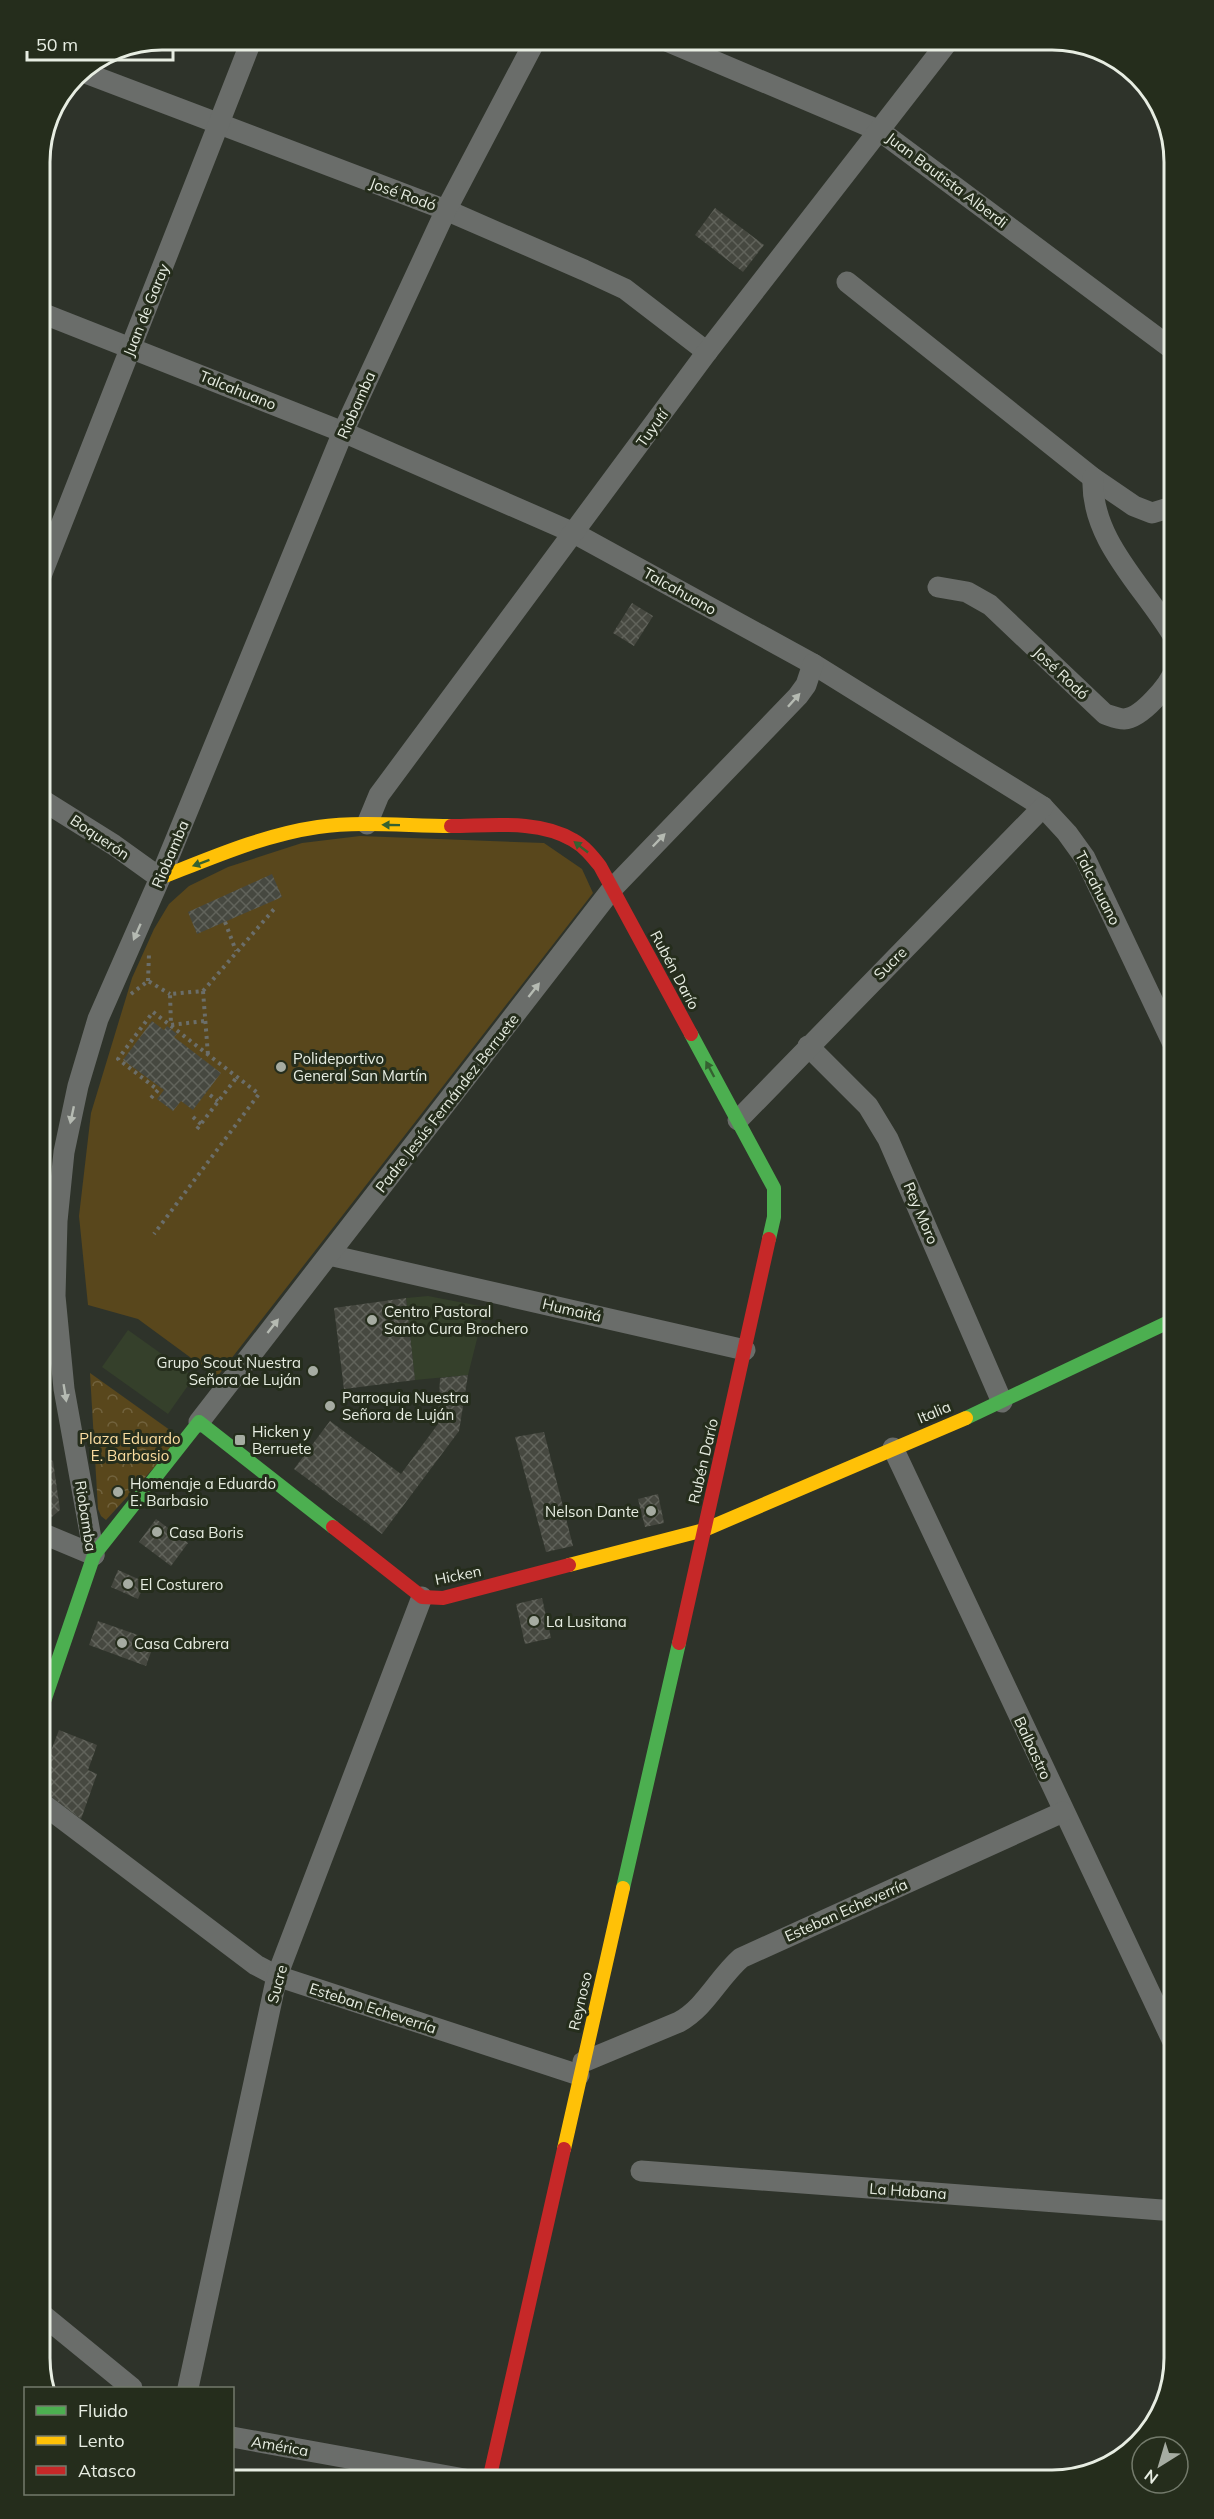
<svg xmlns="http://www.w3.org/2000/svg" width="1214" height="2519" font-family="Mulish,sans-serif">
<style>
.built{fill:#35402b}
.green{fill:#59471c}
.park{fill:url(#park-crowns)}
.building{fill:url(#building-cross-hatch)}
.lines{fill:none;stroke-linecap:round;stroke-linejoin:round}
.path{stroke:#6b6e6a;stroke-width:4;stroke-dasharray:3 4.5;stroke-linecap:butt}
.street{stroke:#6a6d6a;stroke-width:21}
.fast{stroke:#4caf50;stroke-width:14}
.slow{stroke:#ffc107;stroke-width:14}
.jam{stroke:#c62828;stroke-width:14}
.oneway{fill:#b5bab2}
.oneway2{fill:#356131}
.poi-dot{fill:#a6aca2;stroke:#252d1c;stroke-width:2}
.labels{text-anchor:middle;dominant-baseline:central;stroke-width:6;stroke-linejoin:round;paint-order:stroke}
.street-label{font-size:15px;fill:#e7ede2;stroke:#252d1c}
.poi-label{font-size:15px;fill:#e7ede2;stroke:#252d1c;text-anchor:start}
.park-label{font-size:15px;fill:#fddea1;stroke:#252d1c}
.rim{fill:none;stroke:#e7ede2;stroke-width:3}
</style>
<defs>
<pattern id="park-crowns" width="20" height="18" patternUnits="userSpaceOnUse" patternTransform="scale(1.5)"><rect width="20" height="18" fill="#59471c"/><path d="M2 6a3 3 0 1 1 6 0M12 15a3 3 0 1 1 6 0" fill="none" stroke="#71623d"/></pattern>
<pattern id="building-cross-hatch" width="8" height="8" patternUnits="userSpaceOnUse" patternTransform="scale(1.5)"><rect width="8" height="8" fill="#464840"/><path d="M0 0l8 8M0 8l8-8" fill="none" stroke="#61635b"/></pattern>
</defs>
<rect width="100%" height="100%" fill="#2e332a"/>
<g class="built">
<path d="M428,1296L485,1307L468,1375L415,1380L406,1298Z"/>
<path d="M128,1330L194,1377L168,1414L102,1367Z"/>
</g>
<path class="green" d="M360,836L544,843L582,869L593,893L217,1377L138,1319L88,1305L79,1216L91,1113L132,978L154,929L169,904L189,886L228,867L302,843Z"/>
<path class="park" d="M90,1373L181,1438L106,1520L101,1516L98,1509Z"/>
<g class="building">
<path d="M715,208L764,245L743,272L695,235Z"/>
<path d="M632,603L653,616L634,646L613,633Z"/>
<path d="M272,874L282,897L197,934L188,912Z"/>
<path d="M152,1021L164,1030L167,1026L177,1034L174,1037L221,1073L193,1110L181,1101L173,1111L157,1099L164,1090L123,1060Z"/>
<path d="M406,1298L415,1380L344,1389L334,1308Z"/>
<path d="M468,1375L459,1431L382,1534L294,1469L330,1421L401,1474L438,1424L440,1378Z"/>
<path d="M544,1432L573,1546L546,1552L515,1437Z"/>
<path d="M39,1455L53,1461L60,1510L47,1521L39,1517Z"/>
<path d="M658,1494L664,1523L645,1527L638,1499Z"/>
<path d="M156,1519L188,1543L171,1566L139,1542Z"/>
<path d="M118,1570L145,1582L138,1599L111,1587Z"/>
<path d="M39,1594L48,1598L39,1619Z"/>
<path d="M542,1598L551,1638L525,1644L516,1604Z"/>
<path d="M98,1621L155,1641L146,1666L89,1645Z"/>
<path d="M59,1730L97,1745L88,1770L97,1774L81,1819L46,1793L40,1779Z"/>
</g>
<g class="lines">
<g class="path">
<path d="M225,922L236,951"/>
<path d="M148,981L149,954"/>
<path d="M203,991L275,908"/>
<path d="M131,994L148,981L170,994"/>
<path d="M204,1021L171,1025L170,994L203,991L208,1055"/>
<path d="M210,1095L218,1101"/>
<path d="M151,1098L158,1090L118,1059L153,1012L259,1094L154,1234"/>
<path d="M193,1117L201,1124"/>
<path d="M197,1129L237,1077"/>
</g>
<g class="street">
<path d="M662,39L880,131L1175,351"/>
<path d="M80,71L446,210L584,270L625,289L707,352"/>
<path d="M847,282L1093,478L1134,506L1152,513L1175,506"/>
<path d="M39,312L343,432L574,533L813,664L1043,807L1067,833L1085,858L1175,1048"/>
<path d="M1093,478C1090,541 1146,588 1175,639"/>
<path d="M39,581L252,39"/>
<path d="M938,587L967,592L990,605L1105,714C1111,716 1118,719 1124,719C1142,718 1170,684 1175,669"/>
<path d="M39,798L114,845L160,878"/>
<path d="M367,824L379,795L707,352L950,39"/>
<path d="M808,1046L868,1106L888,1139L1002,1402"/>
<path d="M738,1120L1043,807"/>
<path d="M329,1255L745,1350"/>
<path d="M199,1422L612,889L798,696L806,685L813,664"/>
<path d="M893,1448L1175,2046"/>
<path d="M39,1532L94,1555"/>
<path d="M94,1555L64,1389L55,1296L57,1221L64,1152L78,1086L98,1019L160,878L343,432L446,210L536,39"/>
<path d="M39,1801L256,1965L277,1976L579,2075"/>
<path d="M583,2062L679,2022C706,2007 718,1978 741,1958L1063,1812"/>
<path d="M641,2171L1175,2211"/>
<path d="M39,2312L132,2388"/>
<path d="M188,2388L277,1976L422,1597"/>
<path d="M232,2437L470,2480"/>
</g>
<g class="fast">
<path d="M691,1034L774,1188V1217L769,1239"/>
<path d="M966,1418L1175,1319"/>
<path d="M39,1716L94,1555L199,1422L333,1527"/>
<path d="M623,1888L679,1643"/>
</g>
<g class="slow">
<path d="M160,878C211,858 263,835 318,827C362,821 407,826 451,826"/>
<path d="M569,1565L704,1530L966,1418"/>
<path d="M564,2149L623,1888"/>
</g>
<g class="jam">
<path d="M451,826C489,826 538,819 573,840C584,846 592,856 600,866L691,1034"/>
<path d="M333,1527L422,1597L443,1598L569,1565"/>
<path d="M679,1643L769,1239"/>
<path d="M489,2480L564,2149"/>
</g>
</g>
<defs><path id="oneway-solid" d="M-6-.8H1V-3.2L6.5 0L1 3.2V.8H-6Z" transform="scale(1.5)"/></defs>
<g class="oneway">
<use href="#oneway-solid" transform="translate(794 700) rotate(-48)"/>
<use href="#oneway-solid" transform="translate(659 840) rotate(-46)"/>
<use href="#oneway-solid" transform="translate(137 932) rotate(114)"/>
<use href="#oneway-solid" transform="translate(534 990) rotate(-52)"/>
<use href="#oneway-solid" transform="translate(72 1115) rotate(102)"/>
<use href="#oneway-solid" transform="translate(273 1326) rotate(-52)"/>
<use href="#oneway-solid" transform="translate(65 1393) rotate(81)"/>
</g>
<g class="oneway2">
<use href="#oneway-solid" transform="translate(391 825) rotate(-179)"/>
<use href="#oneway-solid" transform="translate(581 847) rotate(-142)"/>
<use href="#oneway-solid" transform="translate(201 863) rotate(160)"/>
<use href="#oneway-solid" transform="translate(710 1069) rotate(-118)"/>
</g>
<g class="poi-dot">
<circle cx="281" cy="1067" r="6"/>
<circle cx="372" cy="1320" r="6"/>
<circle cx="313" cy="1371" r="6"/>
<circle cx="330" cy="1406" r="6"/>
<rect x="234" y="1434" width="12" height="12" rx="3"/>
<circle cx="118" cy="1492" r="6"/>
<circle cx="651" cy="1511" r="6"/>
<circle cx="157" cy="1532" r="6"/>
<circle cx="128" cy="1584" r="6"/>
<circle cx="534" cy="1621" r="6"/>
<circle cx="122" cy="1643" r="6"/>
</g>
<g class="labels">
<g class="street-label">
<text transform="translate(947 180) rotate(37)">Juan Bautista Alberdi</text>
<text transform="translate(403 194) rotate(20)">José Rodó</text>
<text transform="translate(146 310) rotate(-68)">Juan de Garay</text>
<text transform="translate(238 390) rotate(22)">Talcahuano</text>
<text transform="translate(356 405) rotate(-66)">Riobamba</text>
<text transform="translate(652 428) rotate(-54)">Tuyutí</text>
<text transform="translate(680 591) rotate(29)">Talcahuano</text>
<text transform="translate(1061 673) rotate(43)">José Rodó</text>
<text transform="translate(100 837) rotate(34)">Boquerón</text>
<text transform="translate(170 854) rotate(-67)">Riobamba</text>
<text transform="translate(1098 888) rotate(63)">Talcahuano</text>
<text transform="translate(890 963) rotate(-45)">Sucre</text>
<text transform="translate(675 970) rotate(62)">Rubén Darío</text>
<text transform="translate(447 1103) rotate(-52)">Padre Jesús Fernández Berruete</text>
<text transform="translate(921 1213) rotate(67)">Rey Moro</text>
<text transform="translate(572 1310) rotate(13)">Humaitá</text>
<text transform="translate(934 1412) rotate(-23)">Italia</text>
<text transform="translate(703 1461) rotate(-77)">Rubén Darío</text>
<text transform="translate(86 1516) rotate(81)">Riobamba</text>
<text transform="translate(458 1575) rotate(-11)">Hicken</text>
<text transform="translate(1033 1748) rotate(65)">Balbastro</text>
<text transform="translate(846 1910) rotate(-24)">Esteban Echeverría</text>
<text transform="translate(277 1984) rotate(-75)">Sucre</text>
<text transform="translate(580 2001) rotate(-77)">Reynoso</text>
<text transform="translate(373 2008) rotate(18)">Esteban Echeverría</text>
<text transform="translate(908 2191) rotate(4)">La Habana</text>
<text transform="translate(280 2446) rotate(10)">América</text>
</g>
<g class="poi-label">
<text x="293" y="1058">Polideportivo<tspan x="293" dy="17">General San Martín</tspan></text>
<text x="384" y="1311">Centro Pastoral<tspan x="384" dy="17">Santo Cura Brochero</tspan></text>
<text x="301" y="1362" text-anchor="end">Grupo Scout Nuestra<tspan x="301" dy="17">Señora de Luján</tspan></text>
<text x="342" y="1397">Parroquia Nuestra<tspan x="342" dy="17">Señora de Luján</tspan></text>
<text x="252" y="1431">Hicken y<tspan x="252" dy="17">Berruete</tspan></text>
<text x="130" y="1483">Homenaje a Eduardo<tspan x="130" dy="17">E. Barbasio</tspan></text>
<text x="639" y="1511" text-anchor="end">Nelson Dante</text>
<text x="169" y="1532">Casa Boris</text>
<text x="140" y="1584">El Costurero</text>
<text x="546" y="1621">La Lusitana</text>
<text x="134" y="1643">Casa Cabrera</text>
</g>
<g class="park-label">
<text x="130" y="1438">Plaza Eduardo<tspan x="130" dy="17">E. Barbasio</tspan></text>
</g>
</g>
<path d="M0 0H1214V2519H0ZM162 50H1052A112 112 0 0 1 1164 162V2358A112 112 0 0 1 1052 2470H162A112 112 0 0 1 50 2358V162A112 112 0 0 1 162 50Z" fill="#252d1c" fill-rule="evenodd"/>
<path class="rim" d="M162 50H1052A112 112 0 0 1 1164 162V2358A112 112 0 0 1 1052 2470H162A112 112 0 0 1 50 2358V162A112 112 0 0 1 162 50Z"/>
<rect x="24" y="2387" width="210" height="108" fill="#252d1c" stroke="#737a6b" stroke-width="1.5"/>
<rect x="36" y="2406" width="30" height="9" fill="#4caf50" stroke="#737a6b" stroke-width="1.5"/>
<text x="78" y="2417" font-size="18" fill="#e7ede2">Fluido</text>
<rect x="36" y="2436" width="30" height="9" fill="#ffc107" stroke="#737a6b" stroke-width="1.5"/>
<text x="78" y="2447" font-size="18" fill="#e7ede2">Lento</text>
<rect x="36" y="2466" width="30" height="9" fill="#c62828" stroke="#737a6b" stroke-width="1.5"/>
<text x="78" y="2477" font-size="18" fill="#e7ede2">Atasco</text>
<g transform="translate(1160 2465) rotate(217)"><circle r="28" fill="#252d1c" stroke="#737a6b" stroke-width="1.5"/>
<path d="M0-4.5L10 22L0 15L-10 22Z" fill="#a6aca2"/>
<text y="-9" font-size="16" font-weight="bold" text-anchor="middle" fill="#e7ede2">N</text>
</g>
<path d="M27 51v9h146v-9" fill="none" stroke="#e7ede2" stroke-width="3"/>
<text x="36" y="51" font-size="18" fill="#e7ede2" stroke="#252d1c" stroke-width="4.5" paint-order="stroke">50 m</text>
</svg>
